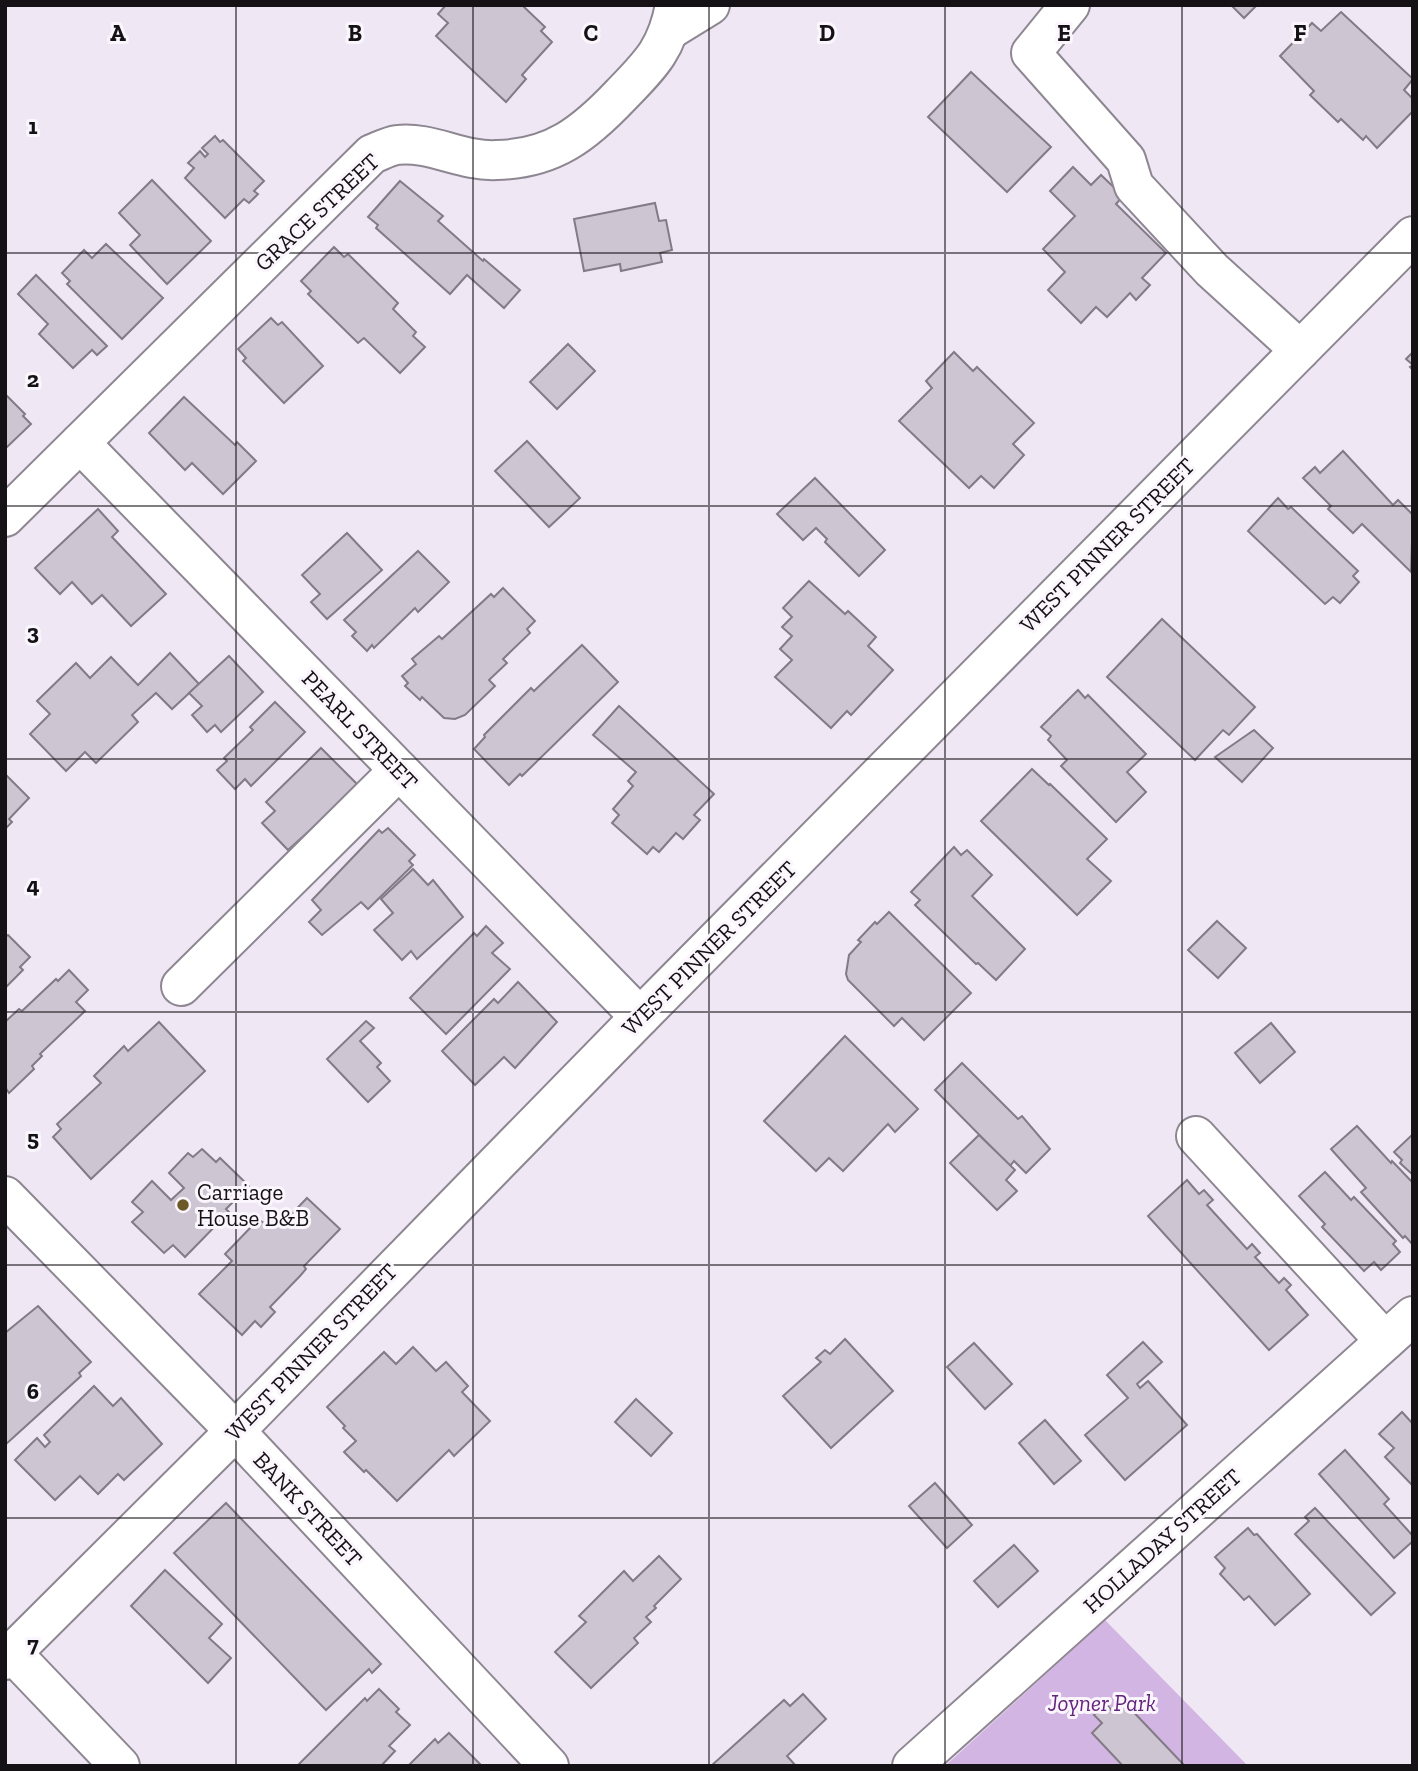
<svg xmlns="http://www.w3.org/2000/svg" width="1418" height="1771" font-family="'Zilla Slab',serif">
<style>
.green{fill:#d3b5e3}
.building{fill:#cdc5d1;stroke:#827b86;stroke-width:2}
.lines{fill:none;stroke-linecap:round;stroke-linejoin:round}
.minor-casing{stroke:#8e8792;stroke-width:42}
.major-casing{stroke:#8e8792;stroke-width:42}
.minor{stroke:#fff;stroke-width:38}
.major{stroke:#fff;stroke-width:38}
.grid{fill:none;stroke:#151216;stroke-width:2;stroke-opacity:0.55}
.poi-dot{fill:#6d5827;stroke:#fbf6fd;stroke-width:2.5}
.labels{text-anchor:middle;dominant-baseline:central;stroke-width:6;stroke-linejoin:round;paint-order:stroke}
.street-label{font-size:23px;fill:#151216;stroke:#fbf6fd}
.poi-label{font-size:23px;fill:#151216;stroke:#fbf6fd;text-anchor:start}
.park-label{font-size:23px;font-style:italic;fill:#63257c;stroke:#fbf6fd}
.grid-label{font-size:23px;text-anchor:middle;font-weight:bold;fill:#151216;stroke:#fbf6fd;stroke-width:6;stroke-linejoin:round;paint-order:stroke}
</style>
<rect width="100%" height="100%" fill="#efe8f4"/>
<path class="green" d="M1105,1620L1248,1766H945Z"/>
<g class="building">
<path d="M446,5H522L545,27L541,31L552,42L522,75L526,79L506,102L436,36L448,23L438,14Z"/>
<path d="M1231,5H1257L1244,18Z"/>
<path d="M1341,12L1413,79L1404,90L1413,99V111L1377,148L1366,136L1363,140L1341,119L1338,122L1310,95L1314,91L1280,56L1312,23L1321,31Z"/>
<path d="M971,72L1051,147L1007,192L928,117Z"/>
<path d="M215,136L220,142L223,140L264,181L254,191L258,194L249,203L244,199L225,218L185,178L194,168L188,163L200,151L205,157L208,154L202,148Z"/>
<path d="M1073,167L1091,185L1101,175L1123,196L1116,204L1166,253L1142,278L1150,285L1136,300L1130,293L1107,317L1096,307L1081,323L1048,290L1065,272L1043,249L1075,216L1050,191Z"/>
<path d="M152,180L211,241L167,284L130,245L140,235L119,213Z"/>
<path d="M400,181L443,216L438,221L483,261L484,259L520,290L504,308L467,275L450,294L376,228L378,225L368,217Z"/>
<path d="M655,203L659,221L666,220L672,250L660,253L662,262L621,271L620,264L584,271L574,219Z"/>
<path d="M106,244L163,298L122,339L67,284L70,281L62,273L84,250L92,258Z"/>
<path d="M334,247L344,257L348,254L398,303L393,309L416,332L413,336L425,347L400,373L364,338L358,343L308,294L311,291L301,281Z"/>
<path d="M36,275L107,346L97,355L92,350L73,368L39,334L48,324L18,294Z"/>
<path d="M271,318L278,325L282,322L323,366L284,403L243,361L246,358L238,349Z"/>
<path d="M568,344L595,371L557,409L530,382Z"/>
<path d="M954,352L973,371L977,367L1034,423L1013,444L1024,455L994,488L981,476L969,488L899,421L932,388L926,381Z"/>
<path d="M1413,352V370L1410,367L1413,365L1406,359Z"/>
<path d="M5,394L25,414L23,416L31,424L5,449Z"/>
<path d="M184,397L235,445L237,442L256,461L223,494L192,463L185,470L149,433Z"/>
<path d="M527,441L580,498L549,527L495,471Z"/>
<path d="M1343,451L1393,505L1398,500L1413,515L1411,572L1362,524L1353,533L1328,509L1331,506L1303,478L1315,467L1320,473Z"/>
<path d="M815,478L885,550L859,576L825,542L827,539L816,528L803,540L777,514Z"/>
<path d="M1278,498L1288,509L1291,507L1358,571L1353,576L1359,582L1340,603L1333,597L1325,604L1248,531Z"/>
<path d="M98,509L118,531L112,537L166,594L131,626L102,595L92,604L72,582L60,594L35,568Z"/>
<path d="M347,533L382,570L327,619L311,602L320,594L302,575Z"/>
<path d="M418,551L449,582L418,612L415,608L374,648L372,645L367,651L352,636L356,632L344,620Z"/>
<path d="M809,581L845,614L848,611L876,637L868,646L893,670L851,715L847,711L831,728L775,677L792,660L780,649L792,636L782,627L792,617L783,608Z"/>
<path d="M503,588L535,621L527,629L530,633L503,659L507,663L489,680L495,686L465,715L455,719L444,718L422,697L420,700L405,686L408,683L402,676L416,664L412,659L439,636L442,639L491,594L494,597Z"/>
<path d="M1162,619L1255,707L1229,735L1223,730L1195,760L1107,677Z"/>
<path d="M582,645L618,682L522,776L520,774L509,785L474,749L485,737L484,735L531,688L534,691Z"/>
<path d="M170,653L199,684L172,709L156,693L132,715L138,722L96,763L85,752L66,771L30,734L50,714L37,701L76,663L90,678L111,657L138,685Z"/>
<path d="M229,656L263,692L221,732L215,725L207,732L192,715L202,706L189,693Z"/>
<path d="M1078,690L1085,698L1088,695L1146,754L1127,772L1146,792L1116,822L1061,766L1067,760L1048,740L1051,736L1041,727Z"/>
<path d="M275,702L305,732L251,786L245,779L235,789L217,770L227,761L224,758L253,730L250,727Z"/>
<path d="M619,706L714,794L694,815L700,820L683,839L676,833L659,852L653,847L647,854L612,823L619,815L613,809L633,786L628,781L636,772L593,735Z"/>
<path d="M1254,730L1273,748L1242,782L1215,757Z"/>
<path d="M321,748L359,786L288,850L262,823L275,811L266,802Z"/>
<path d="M1032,769L1049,785L1050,784L1107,839L1087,859L1111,881L1077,915L981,821Z"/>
<path d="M5,774L29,798L9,819L12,822L5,829Z"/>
<path d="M388,828L415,855L409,861L413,865L368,909L361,902L322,935L309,922L321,910L312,900L379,830L382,833Z"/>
<path d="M954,847L961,855L967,850L992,875L972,896L1025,949L996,980L978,963L976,964L915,905L920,900L911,892Z"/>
<path d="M413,869L428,885L433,880L463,917L417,959L411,951L402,960L374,930L393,913L381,899Z"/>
<path d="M889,912L971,993L924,1040L902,1018L894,1026L848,980L846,974L849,955L861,942L858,940L875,922L877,924Z"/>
<path d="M1217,921L1246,948L1218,978L1188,950Z"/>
<path d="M486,926L503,943L492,953L510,969L446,1034L410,998L474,933L477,936Z"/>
<path d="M8,935L30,957L20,967L23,970L5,988V937Z"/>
<path d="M69,970L88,990L76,1002L85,1011L40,1054L42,1056L32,1066L34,1069L9,1093L7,1090L5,1092V1022L19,1009L22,1011L56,979L58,981Z"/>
<path d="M518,982L557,1022L515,1068L504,1057L475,1085L442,1051L494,999L498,1003Z"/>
<path d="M366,1021L374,1028L360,1041L381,1063L377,1067L390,1081L368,1102L327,1059Z"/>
<path d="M159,1022L205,1071L91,1179L53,1137L61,1129L57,1124L101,1083L94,1076L124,1046L128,1051Z"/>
<path d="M1271,1023L1295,1052L1260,1083L1235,1053Z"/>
<path d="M845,1036L918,1109L895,1132L888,1124L843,1171L829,1158L816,1171L764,1121Z"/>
<path d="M962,1063L1018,1119L1022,1116L1050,1149L1026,1173L1014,1161L1010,1166L935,1090Z"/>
<path d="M1357,1126L1391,1163L1392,1161L1413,1183L1412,1244L1405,1236L1403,1238L1361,1192L1366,1188L1331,1149Z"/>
<path d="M1413,1134V1175L1400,1163L1402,1160L1394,1152Z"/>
<path d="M979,1135L1015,1170L1006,1180L1017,1191L997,1210L950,1163Z"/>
<path d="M202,1149L216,1162L220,1158L249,1186L226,1209L229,1212L185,1257L173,1245L164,1253L132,1222L143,1212L132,1202L152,1181L171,1200L184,1188L169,1173L188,1153L193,1157Z"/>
<path d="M1325,1172L1351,1200L1354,1197L1396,1241L1393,1244L1400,1252L1381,1270L1374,1262L1364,1271L1322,1227L1325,1224L1299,1196Z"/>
<path d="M1187,1180L1199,1194L1204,1190L1213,1200L1207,1205L1247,1249L1252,1244L1260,1253L1255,1257L1279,1283L1284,1278L1291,1285L1286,1290L1308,1315L1269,1350L1148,1216Z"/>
<path d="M307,1198L340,1229L304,1266L306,1269L300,1276L270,1307L275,1312L261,1327L255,1321L242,1335L199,1294L232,1261L225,1254L252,1226L254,1228L261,1221L265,1224L272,1218L281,1225Z"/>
<path d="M38,1306L91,1362L79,1373L81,1376L5,1445V1333Z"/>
<path d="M845,1339L893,1391L831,1448L783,1396L821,1362L816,1358L825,1350L830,1354Z"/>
<path d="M1143,1342L1162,1362L1137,1384L1140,1388L1148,1381L1187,1425L1125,1480L1085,1435L1128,1398L1107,1375Z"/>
<path d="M974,1343L1012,1384L985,1409L947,1367Z"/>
<path d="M413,1347L436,1371L446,1362L468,1386L462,1392L490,1421L454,1456L449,1450L397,1501L366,1470L364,1472L344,1452L356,1441L343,1428L345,1426L327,1407L384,1352L396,1364Z"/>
<path d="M94,1386L113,1406L121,1398L162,1444L124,1480L118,1474L98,1494L80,1476L55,1500L15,1460L37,1438L45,1447L50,1442L44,1435Z"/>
<path d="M636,1399L672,1433L651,1456L615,1422Z"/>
<path d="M1402,1412L1413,1424V1486L1385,1457L1394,1448L1379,1434Z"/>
<path d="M1045,1420L1081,1461L1054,1484L1019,1443Z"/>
<path d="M1345,1450L1389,1499L1384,1504L1413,1536V1541L1394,1558L1319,1474Z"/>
<path d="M935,1483L972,1525L947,1548L909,1506Z"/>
<path d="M226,1503L381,1664L372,1673L369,1669L326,1710L174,1553Z"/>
<path d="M1315,1508L1395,1593L1371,1615L1295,1534L1309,1521L1305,1517Z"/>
<path d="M1248,1528L1254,1535L1257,1534L1310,1594L1275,1625L1249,1596L1244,1600L1220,1574L1225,1568L1215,1557Z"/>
<path d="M1014,1545L1038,1571L998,1607L974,1581Z"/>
<path d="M659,1556L681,1579L654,1606L656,1608L646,1617L651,1622L634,1638L638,1643L591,1688L555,1652L586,1622L579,1616L624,1571L633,1581Z"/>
<path d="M165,1570L222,1624L209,1638L231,1658L208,1683L131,1606Z"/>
<path d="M379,1689L399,1709L396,1712L410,1725L389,1746L395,1751L381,1766H297L365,1698L367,1701Z"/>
<path d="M803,1694L826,1719L787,1756L796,1766H711L784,1700L790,1706Z"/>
<path d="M1124,1702L1183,1764L1181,1766H1123L1092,1733L1102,1723L1094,1715L1106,1704L1113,1712Z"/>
<path d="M449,1733L482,1766H408L435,1739L438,1743Z"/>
</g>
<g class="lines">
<defs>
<g id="minor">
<path d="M1070,5L1031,53L1126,160L1134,186L1212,270L1300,350"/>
<path d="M671,29L710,5"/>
<path d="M80,443L640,1017"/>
<path d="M5,517L372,154C380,151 389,146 397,145C431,141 462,162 497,160C553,159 585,133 621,95C651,64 667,49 675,5"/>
<path d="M181,986L399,770"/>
<path d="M1196,1136L1385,1341"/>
<path d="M5,1196L235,1431L549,1766"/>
<path d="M12,1653L120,1766"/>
<path d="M912,1766L1413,1316"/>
</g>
<path id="major" d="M5,1660L235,1431L640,1017L1413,236"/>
</defs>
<use href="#minor" class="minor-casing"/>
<use href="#major" class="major-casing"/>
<use href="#minor" class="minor"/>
<use href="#major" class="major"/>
</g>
<path class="grid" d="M236,5V1766M473,5V1766M709,5V1766M945,5V1766M1182,5V1766M5,253H1413M5,506H1413M5,759H1413M5,1012H1413M5,1265H1413M5,1518H1413"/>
<circle class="poi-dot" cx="183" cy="1205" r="7"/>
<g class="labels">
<g class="street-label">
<text transform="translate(317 212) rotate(-43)">GRACE STREET</text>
<text transform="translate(1107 545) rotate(-45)">WEST PINNER STREET</text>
<text transform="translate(360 730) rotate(46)">PEARL STREET</text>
<text transform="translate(709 948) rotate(-45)">WEST PINNER STREET</text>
<text transform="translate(311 1352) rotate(-46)">WEST PINNER STREET</text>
<text transform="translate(308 1509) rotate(47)">BANK STREET</text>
<text transform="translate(1162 1541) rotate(-42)">HOLLADAY STREET</text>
</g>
<g class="poi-label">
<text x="197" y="1192">Carriage<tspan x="197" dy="26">House B&amp;B</tspan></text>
</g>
<g class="park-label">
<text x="1102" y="1703">Joyner Park</text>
</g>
</g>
<g class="grid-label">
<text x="118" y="41">A</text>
<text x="355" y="41">B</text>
<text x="591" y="41">C</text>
<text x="827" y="41">D</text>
<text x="1064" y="41">E</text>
<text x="1300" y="41">F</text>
<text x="33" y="134">1</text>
<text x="33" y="387">2</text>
<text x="33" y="640">3</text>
<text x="33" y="893">4</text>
<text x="33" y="1146">5</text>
<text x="33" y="1399">6</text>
<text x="33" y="1652">7</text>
</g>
<rect width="1418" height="1771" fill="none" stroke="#151216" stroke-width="14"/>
</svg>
